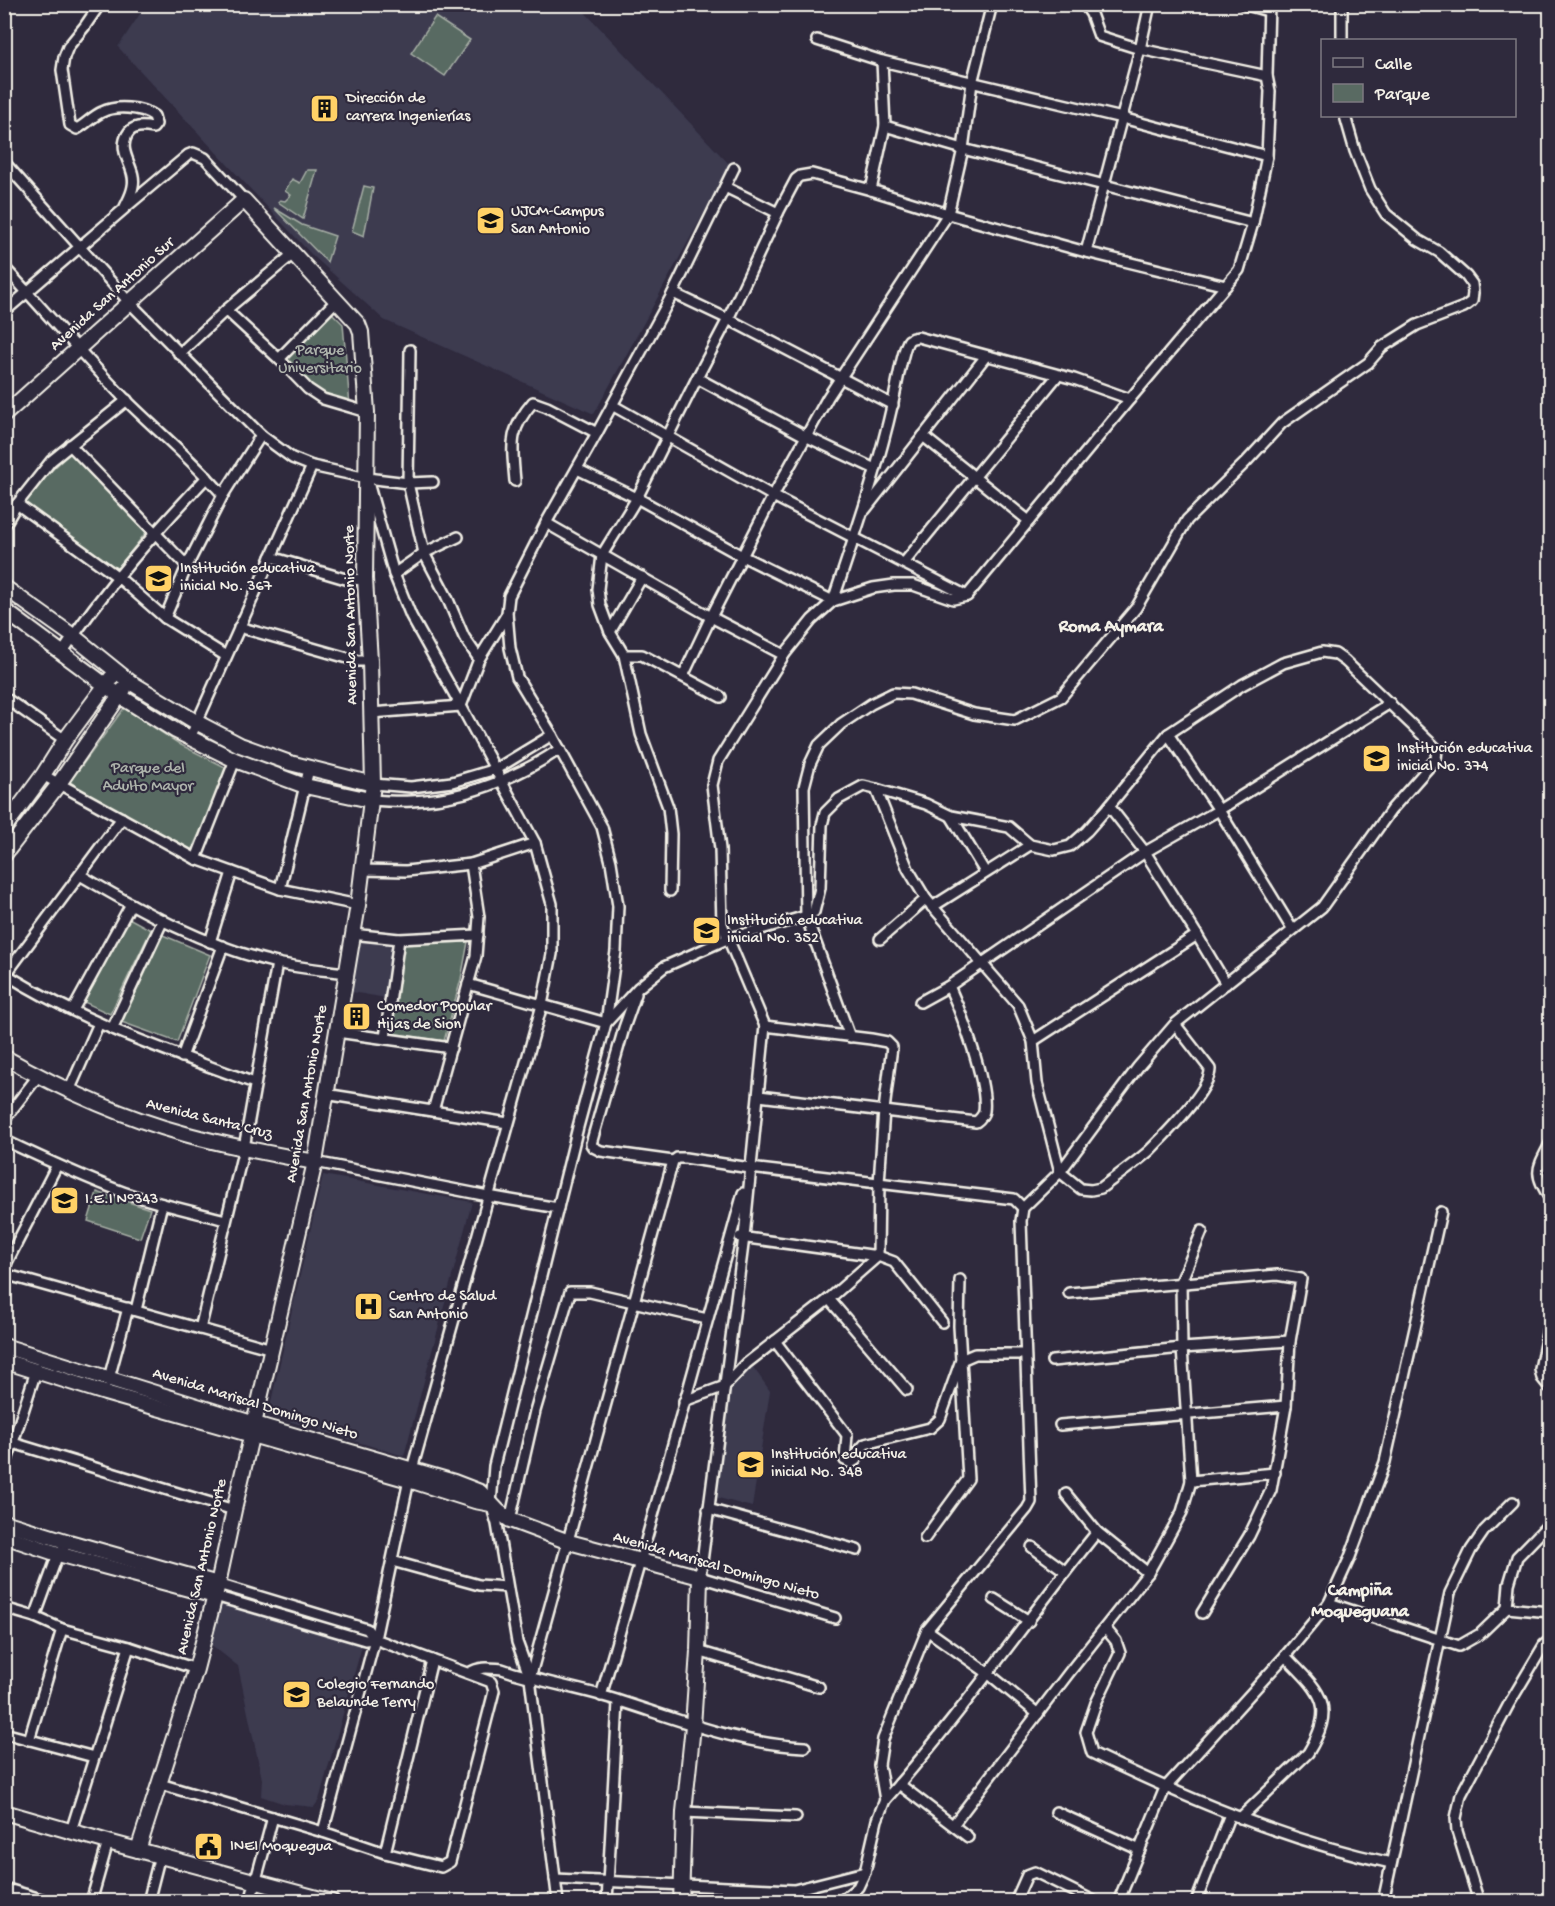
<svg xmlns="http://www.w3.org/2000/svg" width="1555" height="1906" font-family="'Gochi Hand',sans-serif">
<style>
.built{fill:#3c3a50}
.green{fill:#596a62;stroke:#a6aea5;stroke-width:1.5}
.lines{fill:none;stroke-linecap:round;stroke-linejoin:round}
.street-casing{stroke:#f4f1e8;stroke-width:14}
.secondary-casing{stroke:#f4f1e8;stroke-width:18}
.street{stroke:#2f2a3d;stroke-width:9}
.secondary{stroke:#2f2a3d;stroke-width:14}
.labels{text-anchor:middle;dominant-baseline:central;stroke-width:4.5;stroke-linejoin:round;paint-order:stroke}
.poi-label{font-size:16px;fill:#f4f1e8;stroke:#2f2a3d;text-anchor:start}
.street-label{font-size:16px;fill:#f4f1e8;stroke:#2f2a3d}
.park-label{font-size:16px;fill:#aeb4ac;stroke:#2f2a3d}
.neighbourhood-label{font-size:18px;font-weight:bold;fill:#f4f1e8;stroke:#2f2a3d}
</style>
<rect width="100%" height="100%" fill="#2f2a3d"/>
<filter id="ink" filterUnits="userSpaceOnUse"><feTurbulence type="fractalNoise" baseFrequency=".0167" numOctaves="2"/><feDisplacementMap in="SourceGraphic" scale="12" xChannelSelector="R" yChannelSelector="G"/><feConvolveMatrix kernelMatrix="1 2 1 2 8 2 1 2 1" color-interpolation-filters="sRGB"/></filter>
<g filter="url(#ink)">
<g class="built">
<path d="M146,5H578L730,165L594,414L384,320L311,254L118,47Z"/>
<path d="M360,938L394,943L386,998L352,992Z"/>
<path d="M323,1175L472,1202L404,1456L268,1415Z"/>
<path d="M753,1367L770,1391L752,1507L715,1497L733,1377Z"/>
<path d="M233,1602L359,1642L362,1646L319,1800L314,1807L285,1804L261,1796L262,1779L238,1666L209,1643L221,1604L227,1605Z"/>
</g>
<g class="green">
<path d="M435,17L470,40L445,76L411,53Z"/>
<path d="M307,170H317L303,219L278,202L280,200L285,201L291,195L285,191L292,179L300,183Z"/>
<path d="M364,186L373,188L364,236L352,231Z"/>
<path d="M274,208L302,225L335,236L327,262Z"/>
<path d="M331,312L343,324L350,406L314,391L283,358Z"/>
<path d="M72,451L147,531L115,572L20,506L48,474Z"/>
<path d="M124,708L181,745L229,769L191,851L124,817L70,782Z"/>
<path d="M127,917L151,930L110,1014L84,1002Z"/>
<path d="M158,933L210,955L177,1042L116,1020Z"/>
<path d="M468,942L461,979L444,1041L390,1033L404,944Z"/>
<path d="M97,1192L150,1209L140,1238L88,1221Z"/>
</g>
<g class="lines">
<defs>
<g id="street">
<path d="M1084,4L1091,14L1099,36L1140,49L1267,76"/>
<path d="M1243,4L1268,11"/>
<path d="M1342,4V40"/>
<path d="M817,40L882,61L1122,118L1267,156"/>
<path d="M885,126L963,149L1253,223"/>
<path d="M4,162L129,302L261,435L292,458L312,466L367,478L408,483L433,482"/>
<path d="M871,190L885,126L882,61"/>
<path d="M126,207L188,155L193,153L205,158L244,200"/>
<path d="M778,213L796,179L800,176L812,174L871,190L948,214L1086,252L1226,286"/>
<path d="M1086,252L1140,49L1150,4"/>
<path d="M4,267C45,311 83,356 125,399C157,431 193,460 223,495"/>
<path d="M673,293L728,319L893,405"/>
<path d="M226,310L279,359L308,389L323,399L367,412"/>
<path d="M4,312L124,209C127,202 132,194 133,186C137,168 117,153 127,135C132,125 143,126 153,128L156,124L154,116C141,107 116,105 102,112C93,116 86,124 77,129L70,125L62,70L64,57L68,47L85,26L100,4"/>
<path d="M410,350L408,483L424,553L446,595L464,637L479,659"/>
<path d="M179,354L226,310L293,254"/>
<path d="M279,359L336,301"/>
<path d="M697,378L805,436L875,469"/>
<path d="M612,405L773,496L967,596"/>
<path d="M923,436L1029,521"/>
<path d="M70,445L187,566"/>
<path d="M577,469L637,498L742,556L833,601"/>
<path d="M515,481C512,445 508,431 533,402L547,407L597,433"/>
<path d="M369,486L394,574L411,616L461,706L479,659L507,614"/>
<path d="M17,504L118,577L165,618L226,656"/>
<path d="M865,510L986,356"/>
<path d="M546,523L711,617L784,655"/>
<path d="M4,526L17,504L51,461L127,400"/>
<path d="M271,557L349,580L365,579"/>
<path d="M904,563L1058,375"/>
<path d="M394,574L424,553L458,537"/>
<path d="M833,601C855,535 878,469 893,402C896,391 903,346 909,340C913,337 914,338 918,337L1074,379L1130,399"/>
<path d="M165,618L187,566L223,495L261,435"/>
<path d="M239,627L358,661H370"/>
<path d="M610,632L642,577"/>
<path d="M62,653C104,589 155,532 207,477"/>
<path d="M624,655L641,734L668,807L671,834L670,891"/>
<path d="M683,676L711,617L773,496L828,397L948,214L963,149L972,83L992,4"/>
<path d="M4,697L65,740"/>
<path d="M721,697L642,655H624L610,632L600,605L598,589L602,555L637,498L697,378L728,319L778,213L725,187"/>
<path d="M1168,734L1219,810L1292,929"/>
<path d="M190,738L312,466"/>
<path d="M43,775L196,859L280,889L358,905"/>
<path d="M373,784L411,787L452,782L496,769L552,735"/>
<path d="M370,800C384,801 399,802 412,801C466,799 516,778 560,749"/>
<path d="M951,816L985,872"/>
<path d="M196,859L235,760"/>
<path d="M362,870L406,871L471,864L535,843"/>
<path d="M80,875C141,911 207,947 277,963C300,968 323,970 346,973"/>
<path d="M280,889L309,769"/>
<path d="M932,907L1030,845"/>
<path d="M352,934L399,939L478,935"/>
<path d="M1197,935L1226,984"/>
<path d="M880,939L926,899"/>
<path d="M210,942L232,872"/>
<path d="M4,973C82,1022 169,1052 255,1083"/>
<path d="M6,974L122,818"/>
<path d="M468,984L606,1023L638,988L664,967L727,939L806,916L814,912L820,888L822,825L825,813L839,799L863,786L876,789"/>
<path d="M636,994L624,1028L591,1144L593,1147L601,1151L673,1161"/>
<path d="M920,1002L949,986"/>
<path d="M73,1010L131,904"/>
<path d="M112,1029L163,920"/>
<path d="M337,1032L451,1048"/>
<path d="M850,1037L806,916L804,787L810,764L819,745L841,724L871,704L893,693L911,694L974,714L1015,720L1061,697L1136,608L1187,520L1246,462L1282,423L1368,363L1382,347L1417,325L1464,307L1472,301L1473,293L1472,284L1466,276L1439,252L1418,240L1386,214L1370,189L1355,151L1345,116"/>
<path d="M385,1038L399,939"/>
<path d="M1033,1041L1197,935L1145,852L1219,810L1390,703"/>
<path d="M182,1057L223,946"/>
<path d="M69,1091L99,1023"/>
<path d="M325,1094L508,1123"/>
<path d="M759,1096L976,1122C980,1119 983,1116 984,1111C988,1083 961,1012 949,986L1145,852L1109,806"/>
<path d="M433,1111L476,956L479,917L471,864"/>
<path d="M4,1120L38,1076"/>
<path d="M4,1140C44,1159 83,1177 123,1192C157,1204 191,1211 226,1220"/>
<path d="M1550,1144C1536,1171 1534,1172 1550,1199"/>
<path d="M315,1162L488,1196L558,1208"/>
<path d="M740,1237L878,1256L894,1262L942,1322"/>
<path d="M4,1268L57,1165"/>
<path d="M4,1274L272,1349"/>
<path d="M1069,1293L1277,1275L1301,1279L1290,1341L1286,1406L1271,1490L1249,1536L1202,1613"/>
<path d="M829,1299L907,1390"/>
<path d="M136,1310L162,1204"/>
<path d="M1550,1318L1540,1369L1542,1378L1550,1388"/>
<path d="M200,1329L244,1148L277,963"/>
<path d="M775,1341L847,1435L845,1460L851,1463L856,1460L858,1452L865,1444L930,1428L940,1419L961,1360L975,1354H1025"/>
<path d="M1052,1361L1182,1348L1290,1341"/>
<path d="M108,1382L128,1308"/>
<path d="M684,1401L725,1386L747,1363L829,1299L878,1256L879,1183L884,1110L892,1047L887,1042L871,1039L765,1026"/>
<path d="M1060,1425L1286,1406"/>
<path d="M13,1443L234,1510"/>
<path d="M4,1470L37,1368"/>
<path d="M1191,1481L1275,1473"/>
<path d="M1066,1494L1097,1532L1148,1573"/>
<path d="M708,1509L857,1550"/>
<path d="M510,1520L535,1411L570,1292H590L707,1319"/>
<path d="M925,1538L968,1479L959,1326L960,1280"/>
<path d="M1032,1547L1065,1571"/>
<path d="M392,1561L479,1585L507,1587"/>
<path d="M218,1584L367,1629L375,1639"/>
<path d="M994,1599L1029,1621"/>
<path d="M1329,1603L1459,1646L1480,1634L1507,1608L1509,1584L1517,1557L1550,1523"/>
<path d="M4,1608L35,1617L62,1629L129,1647L196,1669"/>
<path d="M1507,1608L1550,1612"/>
<path d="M35,1617L58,1554L69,1542"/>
<path d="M835,1618L700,1577L744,1237L765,1026L722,924L720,849L712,785L718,761L784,655L812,620L833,601L873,588L894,585H913L953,599L967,596L1130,399L1239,270L1253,223L1267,156L1270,91L1267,76L1269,4"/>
<path d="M1105,1628L1116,1641L1120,1653L1096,1703L1086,1732L1092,1753C1188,1799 1287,1841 1391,1863"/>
<path d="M927,1630L989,1674L1038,1714"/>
<path d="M698,1651L819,1687"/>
<path d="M469,1673C480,1666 489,1668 502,1669C534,1680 567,1686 600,1695C668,1715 733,1744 805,1747"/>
<path d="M530,1678L673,1161L677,1158H685L750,1168L1014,1199L1023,1208"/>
<path d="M601,1696L640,1562L743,1193"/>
<path d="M4,1733L94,1757"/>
<path d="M29,1740L62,1629"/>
<path d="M160,1784L323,1832L385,1853L441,1867L450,1862L492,1699L494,1691L491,1682L375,1639L365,1640L215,1596"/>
<path d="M899,1784L968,1837"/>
<path d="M885,1800L879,1765L883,1739L927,1630L1027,1509L1031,1502L1021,1221L1023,1208L1060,1172L1138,1067L1175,1024L1322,907L1391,810L1436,759L1437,749L1345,661L1335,654L1322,652L1283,663L1242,685L1168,734L1109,806L1087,831L1070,846L1054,850L1030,845L1009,827L951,816L926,804L876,789L908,869L926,899L1018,1005L1033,1041L1037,1083L1060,1172L1081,1189L1091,1190L1101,1188C1117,1176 1134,1164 1149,1151C1164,1136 1211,1089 1210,1069L1175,1024"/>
<path d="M684,1812L796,1817"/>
<path d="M1056,1812L1140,1850"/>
<path d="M1240,1818L1308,1753C1338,1704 1319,1691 1285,1656"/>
<path d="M953,1825L1068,1674L1148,1573L1182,1512L1191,1481L1182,1348L1181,1282L1202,1231"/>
<path d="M71,1831L129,1647"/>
<path d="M323,1832L375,1639L409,1480L542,1005L552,954V904L535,843L461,706L371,713"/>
<path d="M385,1853L432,1660"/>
<path d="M555,1879L794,1890L865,1872"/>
<path d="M4,1888L51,1902"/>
<path d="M91,1902L108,1842"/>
<path d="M148,1902L160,1855"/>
<path d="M250,1902L273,1817"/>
<path d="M558,1902L530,1678L517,1642L497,1524L491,1504L494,1466L578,1127L606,1023L616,951L618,906L611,862L602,827L552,735L517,677L510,648L507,613L509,596L546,523L597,433L673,293L734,168"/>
<path d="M607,1902L618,1702"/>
<path d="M840,1902L858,1887L865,1872L877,1820L885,1800C961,1715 1025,1621 1097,1532"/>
<path d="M1015,1902L1027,1875L1035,1872L1096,1902"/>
<path d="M1118,1902L1165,1788L1285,1656L1329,1603L1350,1557L1385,1462L1441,1212"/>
<path d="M1196,1902L1230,1814"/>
<path d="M1383,1902L1450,1593L1471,1550L1484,1531L1513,1502"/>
<path d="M1479,1902L1457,1831L1456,1818L1461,1795L1509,1704L1544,1645L1550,1640"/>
</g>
<g id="secondary">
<path d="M4,415L244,200L358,324L361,332L367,412L365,579L370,661L373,784L358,905L315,1162L234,1510L218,1584L196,1669L138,1850"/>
<path d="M4,587L73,636L130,682L196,722L240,745L290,763L373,784"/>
<path d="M4,610L120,696L176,731L235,760L305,786L370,800"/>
<path d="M4,828L43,775L65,740L111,678"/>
<path d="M4,855L58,785L124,689"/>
<path d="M4,1057C61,1089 122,1117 185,1134C228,1146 271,1154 315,1162"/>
<path d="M4,1346L255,1424L454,1482L480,1492L499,1512L510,1520L569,1542L700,1577L698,1651L693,1726L684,1812L681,1902"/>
<path d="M4,1361L105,1393L409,1480L475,1501L491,1504"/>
<path d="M4,1522L69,1542L218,1584"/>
<path d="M4,1536L58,1554L215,1596"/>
<path d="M4,1812L108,1842L332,1902"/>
</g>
</defs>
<use href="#street" class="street-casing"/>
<use href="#secondary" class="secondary-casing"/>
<use href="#street" class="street"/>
<use href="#secondary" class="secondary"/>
</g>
</g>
<defs>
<symbol id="building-square" viewBox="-11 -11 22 22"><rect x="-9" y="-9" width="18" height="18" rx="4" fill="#ffd166" stroke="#2f2a3d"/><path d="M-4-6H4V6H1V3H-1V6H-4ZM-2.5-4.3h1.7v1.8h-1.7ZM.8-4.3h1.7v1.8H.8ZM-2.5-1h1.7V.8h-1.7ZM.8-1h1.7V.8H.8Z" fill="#111"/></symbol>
<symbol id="university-square" viewBox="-11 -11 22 22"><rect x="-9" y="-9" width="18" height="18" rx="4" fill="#ffd166" stroke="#2f2a3d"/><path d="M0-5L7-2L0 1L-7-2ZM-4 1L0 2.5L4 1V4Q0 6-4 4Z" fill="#111"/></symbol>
<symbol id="school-square" viewBox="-11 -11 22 22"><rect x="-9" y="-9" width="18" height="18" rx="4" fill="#ffd166" stroke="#2f2a3d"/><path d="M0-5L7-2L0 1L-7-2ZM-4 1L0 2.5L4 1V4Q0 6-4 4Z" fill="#111"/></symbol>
<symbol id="hospital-square" viewBox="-11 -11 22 22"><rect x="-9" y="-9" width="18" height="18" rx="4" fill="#ffd166" stroke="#2f2a3d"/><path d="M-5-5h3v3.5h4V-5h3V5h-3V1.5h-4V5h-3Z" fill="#111"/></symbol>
<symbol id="civic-square" viewBox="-11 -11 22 22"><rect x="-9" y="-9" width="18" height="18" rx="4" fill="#ffd166" stroke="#2f2a3d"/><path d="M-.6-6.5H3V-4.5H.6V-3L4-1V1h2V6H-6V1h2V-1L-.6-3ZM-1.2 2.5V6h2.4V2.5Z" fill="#111"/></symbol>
</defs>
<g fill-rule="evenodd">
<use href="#building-square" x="308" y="92" width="33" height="33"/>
<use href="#university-square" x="474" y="204" width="33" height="33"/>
<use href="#school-square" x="142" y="562" width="33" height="33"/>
<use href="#school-square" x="1360" y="742" width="33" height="33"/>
<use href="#school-square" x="690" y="914" width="33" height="33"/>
<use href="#building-square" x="340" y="1000" width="33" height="33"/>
<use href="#school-square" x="48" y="1184" width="33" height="33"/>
<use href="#hospital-square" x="352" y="1290" width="33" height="33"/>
<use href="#school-square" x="734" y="1448" width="33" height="33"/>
<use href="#school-square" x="280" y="1678" width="33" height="33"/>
<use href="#civic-square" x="192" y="1830" width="33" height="33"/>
</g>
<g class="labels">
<g class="poi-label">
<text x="346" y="99">Dirección de<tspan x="346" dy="18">carrera Ingenierías</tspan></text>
<text x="511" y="212">UJCM-Campus<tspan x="511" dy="18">San Antonio</tspan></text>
<text x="180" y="569">Institución educativa<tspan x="180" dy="18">inicial No. 367</tspan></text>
<text x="1397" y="749">Institución educativa<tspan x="1397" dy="18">inicial No. 374</tspan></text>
<text x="727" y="921">Institución educativa<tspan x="727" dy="18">inicial No. 352</tspan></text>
<text x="377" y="1007">Comedor Popular<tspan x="377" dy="18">Hijas de Sion</tspan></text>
<text x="85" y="1200">I.E.I N°343</text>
<text x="389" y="1297">Centro de Salud<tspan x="389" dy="18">San Antonio</tspan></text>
<text x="771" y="1455">Institución educativa<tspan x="771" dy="18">inicial No. 348</tspan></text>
<text x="317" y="1685">Colegio Fernando<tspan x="317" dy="18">Belaunde Terry</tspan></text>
<text x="230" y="1847">INEI Moquegua</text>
</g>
<g class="street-label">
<text transform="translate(113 295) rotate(-42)">Avenida San Antonio Sur</text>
<text transform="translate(352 615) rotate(-91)">Avenida San Antonio Norte</text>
<text transform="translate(308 1094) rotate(-80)">Avenida San Antonio Norte</text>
<text transform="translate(209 1120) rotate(14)">Avenida Santa Cruz</text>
<text transform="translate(255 1405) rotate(17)">Avenida Mariscal Domingo Nieto</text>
<text transform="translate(203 1567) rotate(-77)">Avenida San Antonio Norte</text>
<text transform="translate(716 1567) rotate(16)">Avenida Mariscal Domingo Nieto</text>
</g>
<g class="park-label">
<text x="320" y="351">Parque<tspan x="320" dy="18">Universitario</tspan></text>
<text x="148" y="769">Parque del<tspan x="148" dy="18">Adulto Mayor</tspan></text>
</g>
<g class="neighbourhood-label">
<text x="1111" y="627">Roma Aymara</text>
<text x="1360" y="1591">Campiña<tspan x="1360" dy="21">Moqueguana</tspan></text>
</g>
</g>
<rect width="1555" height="1906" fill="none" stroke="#2f2a3d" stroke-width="24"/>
<rect x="12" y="12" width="1531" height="1882" fill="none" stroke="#f4f1e8" stroke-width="2" filter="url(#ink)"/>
<rect x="1321" y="39" width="195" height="78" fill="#2f2a3d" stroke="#7e7a81" stroke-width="1.5"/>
<rect x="1333" y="58" width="30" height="9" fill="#2f2a3d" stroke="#7e7a81" stroke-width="1.5"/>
<text x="1375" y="69" font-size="18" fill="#f4f1e8">Calle</text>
<rect x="1333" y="84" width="30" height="18" fill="#596a62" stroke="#7e7a81" stroke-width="1.5"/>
<text x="1375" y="99" font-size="18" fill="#f4f1e8">Parque</text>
</svg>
